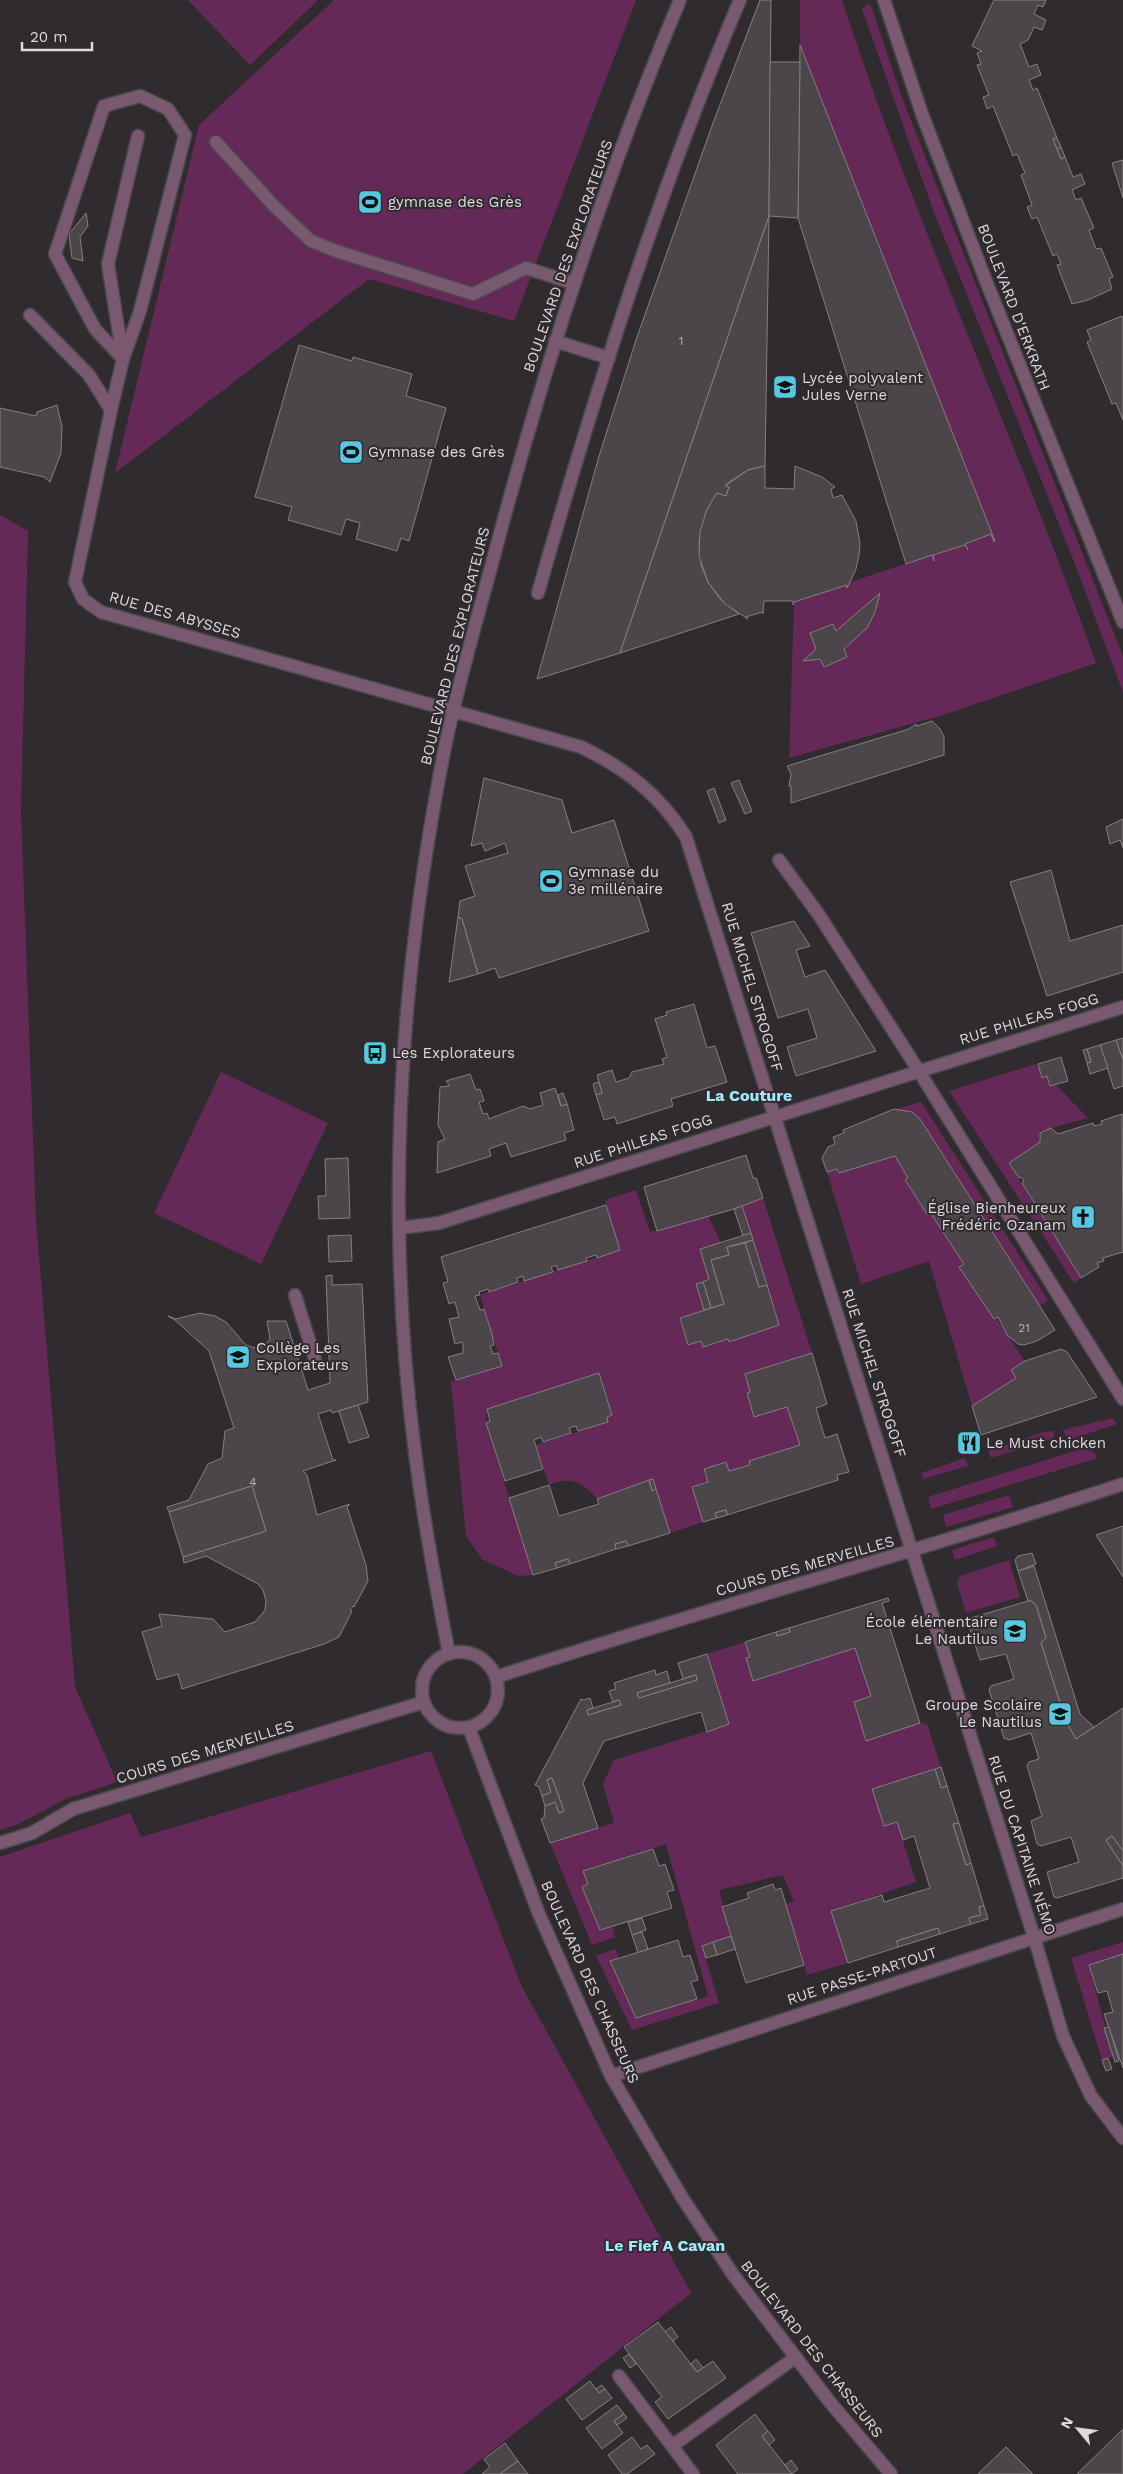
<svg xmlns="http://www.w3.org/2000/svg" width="1123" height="2474" font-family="'Work Sans',sans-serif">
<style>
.green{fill:#652958}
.building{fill:#4c464a;stroke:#857e83}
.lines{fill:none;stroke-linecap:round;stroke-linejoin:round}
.minor-casing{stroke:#4c474b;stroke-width:15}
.minor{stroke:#795970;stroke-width:12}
.labels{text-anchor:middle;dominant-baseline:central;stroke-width:4;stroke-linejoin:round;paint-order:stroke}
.number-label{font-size:12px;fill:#b9b4b8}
.poi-label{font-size:15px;fill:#ddd9dc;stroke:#302b2f;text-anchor:start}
.street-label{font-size:15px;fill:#ddd9dc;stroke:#302b2f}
.neighbourhood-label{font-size:16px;font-weight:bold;fill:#9debfc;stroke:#302b2f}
</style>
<rect width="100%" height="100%" fill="#302b2f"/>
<g class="green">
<path d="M188,0H318L250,65Z"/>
<path d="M334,0H636L514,321L369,279L115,473L199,125Z"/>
<path d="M800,0H842C915,225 1017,440 1096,663L943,715L789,758L794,602L847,585L846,588L850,582L932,555L934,561L933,555L965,545L968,550L965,544L991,534L994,542L800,45Z"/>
<path d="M870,3L902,98L1123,656V692L1075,564L932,207L862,9Z"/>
<path d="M0,515L28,531L21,810L36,1220L75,1687L117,1782L68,1798L16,1825L0,1830Z"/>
<path d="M1036,1064L1088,1118L1041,1131L1039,1135L1040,1142L1009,1163L1081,1278L1074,1283L949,1091Z"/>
<path d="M221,1072L328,1123L261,1264L154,1213Z"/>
<path d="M921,1102L1048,1300L1040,1306L920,1119L912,1112L897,1109Z"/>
<path d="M895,1156L964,1264L972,1284L1025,1361L1012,1370L1016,1378L972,1406L929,1261L861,1284L827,1172L837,1169L839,1173Z"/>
<path d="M636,1190L650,1232L694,1219L709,1217L721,1243L709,1279L696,1284L704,1310L680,1318L688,1345L701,1341L703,1347L779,1325L742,1206L763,1198L812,1353L745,1374L750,1392L787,1407L800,1445L749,1461L750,1465L729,1471L726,1462L708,1482L692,1487L703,1522L670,1533L653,1479L597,1499C583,1482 570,1476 549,1485L536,1445L608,1422L607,1417L612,1415L600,1374L487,1409L486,1423L533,1575L518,1576L482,1559L466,1536L451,1382L502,1366L480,1295L620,1250L605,1200Z"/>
<path d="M1113,1418L1117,1424L1068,1440L1063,1430Z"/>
<path d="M1055,1431L1053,1441L1048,1440L991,1458L988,1451L1043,1432Z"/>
<path d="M1081,1449L1092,1451L1098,1458L931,1509L928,1497Z"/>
<path d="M965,1458L968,1466L923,1479L921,1473Z"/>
<path d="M1009,1495L1013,1507L946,1527L943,1515Z"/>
<path d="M994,1537L997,1546L955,1560L952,1550Z"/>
<path d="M1009,1560L1020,1597L966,1613L957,1583L960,1576Z"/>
<path d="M745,1642L750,1657L746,1658L753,1680L855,1648L871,1696L854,1702L866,1740L920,1723L927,1724L941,1767L872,1789L884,1826L897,1822L916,1882L831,1911L848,1963L807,1975L786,1904L794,1901L783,1875L719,1890L731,1936L702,1946L719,2003L632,2030L596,1956L615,1949L619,1958L610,1962L636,2018L708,1996L666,1844L583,1871L588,1884L582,1887L600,1930L613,1927L615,1937L592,1945L550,1843L614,1823L603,1784L614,1760L729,1724L707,1654Z"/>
<path d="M431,1751L521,1985L691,2293L463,2474H0V1857L130,1813L141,1837Z"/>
<path d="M1123,1942V1955L1089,1965L1113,2056L1102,2060L1071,1958Z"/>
</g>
<g class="building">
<path d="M760,0H771L769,216L620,653L537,679L599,456L637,337L713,123Z"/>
<path d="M994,0H1046L1043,7L1038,5L1034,14L1046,20L1042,30L1034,27L1028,40L1020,44L1029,67L1037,64L1041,75L1029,80L1033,90L1037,88L1057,138L1053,139L1061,159L1065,157L1073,177L1081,174L1085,184L1072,190L1076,200L1081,198L1094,228L1089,230L1096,249L1101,248L1113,277L1109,279L1112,289L1088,300L1072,304L1057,265L1061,264L1057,254L1053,256L1037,217L1032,219L1027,207L1032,205L1021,175L1025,173L1017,154L1013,156L993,106L987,109L983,97L989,95L977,65L981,64L977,53L982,51L972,46Z"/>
<path d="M800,45L995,541L994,542L991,534L965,544L968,550L965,545L933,555L934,561L932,555L906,564L798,218Z"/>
<path d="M770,62H800L798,218L769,216Z"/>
<path d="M1057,138L1061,147L1057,149L1053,139Z"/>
<path d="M1061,147L1065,157L1061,159L1057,149Z"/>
<path d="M1123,160V198L1112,163Z"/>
<path d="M86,213L88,226L80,237L83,261L72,258L69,234Z"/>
<path d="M769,216L765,466L748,470L729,482L725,486L729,487L726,496L717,493L706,512L699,542L701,565L708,582L720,599L739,614L620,653Z"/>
<path d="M1122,316L1123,319V420L1116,403L1112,404L1087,342L1091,340L1087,330Z"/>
<path d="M299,345L352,361L353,357L412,374L406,396L446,408L409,541L401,538L397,551L356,539L360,523L346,519L341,535L288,520L292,507L255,497Z"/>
<path d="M57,405L62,427L61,453L50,482L44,477L0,467V408L36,416L37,412Z"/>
<path d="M765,466V488L794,489L795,466L822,477L835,487L831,489L833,498L842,495L856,521L860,544L859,555L856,569L847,588V585L794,602L793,605V601H764L763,614L762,612L746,617L748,619L725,604L708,582L699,556L700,532L706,512L713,499L717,493L726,496L729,487L725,486L748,470Z"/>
<path d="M880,593L875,612L867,628L844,649L847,657L824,667L820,659L803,661L816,649L810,633L833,624L836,631Z"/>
<path d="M932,721L940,729L944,737V755L791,803V786H789L791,774L787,766L909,729L916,724L917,726Z"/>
<path d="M484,778L562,800L572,833L614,820L649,931L499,978L495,968L478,974L462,919L458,917L460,901L475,896L465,866L508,853L505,843L485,851L482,843L471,846Z"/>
<path d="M739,780L752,811L745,814L731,783Z"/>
<path d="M714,788L726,820L719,823L707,791Z"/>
<path d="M1123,819V848L1120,840L1110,844L1106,827Z"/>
<path d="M1051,870L1070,941L1123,925V972L1047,996L1010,882Z"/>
<path d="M458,917L462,919L478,974L449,982Z"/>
<path d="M794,921L810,946L796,950L805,977L825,970L876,1051L796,1076L787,1047L817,1038L808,1009L778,1018L751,933Z"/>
<path d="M694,1004L707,1048L715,1046L727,1082L671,1099L673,1106L617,1124L615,1117L604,1120L596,1095L602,1093L597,1075L612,1070L616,1082L629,1078L632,1072L664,1064L662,1059L667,1057L655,1019L667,1015L666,1012Z"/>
<path d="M1123,1038V1060L1116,1040Z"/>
<path d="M1116,1040L1123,1060V1086L1114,1089L1100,1045Z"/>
<path d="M1100,1045L1108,1068L1090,1074L1087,1063L1091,1062L1087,1049Z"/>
<path d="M1087,1049L1091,1062L1087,1063L1083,1050Z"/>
<path d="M1061,1057L1068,1081L1050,1086L1047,1076L1042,1078L1038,1064Z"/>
<path d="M470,1074L476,1090L480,1089L484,1101L479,1102L483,1114L487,1113L489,1119L523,1106L530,1109L543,1105L540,1093L555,1088L561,1106L567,1104L574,1130L564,1133L566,1140L511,1157L506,1143L489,1149L491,1156L437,1173L438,1142L445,1139L438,1125L440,1087L450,1086L446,1081Z"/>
<path d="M599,1082L602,1093L596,1095L593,1084Z"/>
<path d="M563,1093L567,1104L561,1106L558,1095Z"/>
<path d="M894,1109L912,1112L920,1119L1055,1330L1037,1341L1024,1345L1018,1344L1007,1335L998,1317L994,1319L959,1267L964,1264L930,1212L927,1214L905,1180L908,1178L895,1156L839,1173L837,1169L827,1172L822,1158L828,1147L835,1144L833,1137L844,1133L843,1130Z"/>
<path d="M1122,1114L1123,1252L1103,1258L1104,1261L1097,1263L1099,1267L1081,1278L1022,1183L1024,1181L1021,1177L1019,1178L1009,1163L1040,1142V1133L1051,1128L1058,1134L1093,1123L1094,1126L1102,1124L1101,1121Z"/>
<path d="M746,1155L753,1178H756L763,1198L734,1209L657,1231L644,1187Z"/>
<path d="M348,1158L350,1218L319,1219L318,1196H326L325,1159Z"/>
<path d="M606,1205L620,1250L597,1258L596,1255L586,1258L587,1261L558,1270L556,1265L551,1267L553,1272L524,1281L523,1276L517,1278L518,1282L489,1292L488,1289L479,1292L480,1295L475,1296L480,1310L484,1309L492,1334L494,1345L490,1346L493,1354L498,1353L502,1366L456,1380L448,1357L463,1353V1346L462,1342L455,1344L449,1319L459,1317L455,1302L449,1304L443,1283L448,1282L441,1257Z"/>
<path d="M742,1206L751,1233L743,1236L734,1209Z"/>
<path d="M751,1233L753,1240L727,1247L729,1255L711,1260L724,1304L711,1308L703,1282L709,1279L700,1249Z"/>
<path d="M351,1235L352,1261L329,1262L328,1236Z"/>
<path d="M753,1240L767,1285L759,1287L745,1243Z"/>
<path d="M745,1243L759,1287L767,1285L779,1325L729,1342L728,1339L703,1347L701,1341L688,1345L680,1318L724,1304L711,1260L729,1255L727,1247Z"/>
<path d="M332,1275V1285L362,1284L368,1402L332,1413L331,1410L318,1414L333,1460H336L303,1471L307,1475L317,1515L350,1504L347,1507L366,1565L368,1581L354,1607L353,1606L350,1610L352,1611L339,1637L324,1644L182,1689L178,1674L157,1680L142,1632L162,1626L159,1614L213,1619L225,1632L255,1622L265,1610L266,1601L263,1590L258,1584L206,1556L184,1563L183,1557L266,1531L252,1486L169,1512L167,1507L189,1500L208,1464L222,1458L225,1431L234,1428L209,1351L175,1320L168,1316L176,1319L200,1313L215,1316L226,1322L246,1345L255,1348L264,1346L270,1339L267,1321H286L308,1390L330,1383L326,1276Z"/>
<path d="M703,1282L711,1308L704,1310L696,1284Z"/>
<path d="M1061,1349L1067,1352L1097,1397L981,1435L972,1406L1016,1378L1011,1370L1025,1361Z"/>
<path d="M812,1353L827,1404L816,1408L825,1438L837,1434L849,1472L837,1475L838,1480L727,1515L726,1510L715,1513L717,1518L703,1522L692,1487L708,1482L704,1469L726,1462L729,1471L750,1465L749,1461L800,1445L787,1407L754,1417L747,1393L750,1392L745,1374Z"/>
<path d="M599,1373L612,1415L607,1417L608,1422L578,1431L576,1426L569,1428L571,1433L543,1442L541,1437L534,1440L543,1469L505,1481L486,1423L490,1421L487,1409Z"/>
<path d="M358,1405L369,1437L349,1443L339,1411Z"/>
<path d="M653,1479L656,1489L652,1491L649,1480Z"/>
<path d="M649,1480L652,1491L656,1489L670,1533L628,1546L626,1541L615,1544L616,1549L570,1564L568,1559L555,1563L557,1568L533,1575L509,1498L549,1485L559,1516L599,1504L597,1499Z"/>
<path d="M252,1486L266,1531L183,1557L169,1512Z"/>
<path d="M726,1510L727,1515L717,1518L715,1513Z"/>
<path d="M1123,1526V1577L1096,1535Z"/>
<path d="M626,1541L628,1546L616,1549L615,1544Z"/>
<path d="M1032,1553L1036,1564L1018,1571L1015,1560L1018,1556Z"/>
<path d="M568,1559L570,1564L557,1568L555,1563Z"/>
<path d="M1034,1566L1080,1714L1094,1727L1076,1739L1066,1722L1041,1643L1046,1638L1036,1605L1031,1601H1028L1018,1571Z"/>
<path d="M888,1598L889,1601L882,1603L920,1723L866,1741L854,1702L871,1696L855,1648L753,1681L746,1658L750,1657L745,1642L776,1632L777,1636L790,1632L789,1628Z"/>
<path d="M1028,1601H1031L1036,1605L1046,1638L1041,1643L1066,1722L1076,1739L1123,1708V1851L1112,1836L1106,1840L1123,1866V1878L1057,1898L1054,1897L1047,1872L1079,1862L1071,1837L1041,1846L1037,1844L1031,1821L1042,1816L1027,1766L1029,1762L1039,1759L1031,1733L1009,1740L1004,1738L989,1690L991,1686L1014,1679L1006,1654L980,1660L968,1623L971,1618Z"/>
<path d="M789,1628L790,1632L777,1636L776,1632Z"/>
<path d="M707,1654L729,1724L707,1732L701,1712L604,1741L583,1783L598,1828L550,1843L541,1819L544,1818L545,1806L555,1802L559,1813L564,1811L552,1778L547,1780L551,1792L542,1796L539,1787L535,1785L581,1699L584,1700L590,1698L593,1708L587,1710L588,1715L621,1705L619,1700L613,1702L609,1691L616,1689L614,1683L655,1670L656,1675L667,1671L670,1683L637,1693L639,1698L697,1680L696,1675L683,1679L678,1663Z"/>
<path d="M696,1675L697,1680L639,1698L637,1693Z"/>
<path d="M619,1700L621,1705L588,1715L587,1710Z"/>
<path d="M941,1767L947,1786L941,1788L935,1769Z"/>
<path d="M935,1769L941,1788L947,1786L959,1823L953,1824L966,1865L971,1863L984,1906L979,1907L981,1915L969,1918L971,1924L940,1934L938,1928L897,1941L898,1947L848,1963L831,1911L882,1895L884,1902L930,1888L914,1836L903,1840L897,1822L884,1826L872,1789Z"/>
<path d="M552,1778L564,1811L559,1813L555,1802L545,1806L542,1796L551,1792L547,1780Z"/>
<path d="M959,1823L971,1863L966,1865L953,1824Z"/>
<path d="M1112,1836L1123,1851V1866L1106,1840Z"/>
<path d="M653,1849L659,1866L665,1864L674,1890L667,1892L672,1908L600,1930L582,1887L588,1884L583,1871Z"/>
<path d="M773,1884L775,1890L781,1888L804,1965L746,1983L722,1907L749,1898L747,1893Z"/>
<path d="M984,1906L988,1919L971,1924L969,1918L981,1915L979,1907Z"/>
<path d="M642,1918L646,1930L632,1935L628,1922Z"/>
<path d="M938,1928L940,1934L898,1947L897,1941Z"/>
<path d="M642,1932L648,1949L638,1953L632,1935Z"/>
<path d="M731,1936L735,1949L717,1955L713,1942Z"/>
<path d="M678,1940L683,1957L690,1955L698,1980L691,1982L697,1999L636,2018L610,1961Z"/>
<path d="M713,1942L717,1955L706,1958L702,1946Z"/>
<path d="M1123,1954V2068L1104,2014L1113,2012L1107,1991L1098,1993L1089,1965Z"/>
<path d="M1109,2027L1119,2061L1115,2062L1104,2028Z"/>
<path d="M1108,2058L1112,2069L1106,2071L1102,2060Z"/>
<path d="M658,2322L697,2372L713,2361L726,2378L668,2419L655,2402L662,2397L624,2347Z"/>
<path d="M671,2327L678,2337L673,2341L665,2332Z"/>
<path d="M629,2354L636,2364L630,2368L623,2358Z"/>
<path d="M696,2359L703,2368L697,2372L691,2364Z"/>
<path d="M590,2381L599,2393L605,2389L612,2398L582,2420L566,2399Z"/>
<path d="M602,2385L605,2389L599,2393L596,2389Z"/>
<path d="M617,2405L624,2414L614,2421L623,2433L602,2449L586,2428Z"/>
<path d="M624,2414L627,2418L617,2425L614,2421Z"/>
<path d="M755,2414L768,2431L762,2436L792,2474H738L716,2445Z"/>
<path d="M1123,2429V2474H1077Z"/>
<path d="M768,2431L775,2440L769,2445L762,2436Z"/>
<path d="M632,2437L641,2449L647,2445L655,2454L627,2474H622L608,2455Z"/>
<path d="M505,2443L518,2461L500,2474H482L490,2467L484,2459Z"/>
<path d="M1006,2447L1033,2474H978Z"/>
<path d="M791,2460L798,2469L792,2474L785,2465Z"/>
<path d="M518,2461L528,2474H500Z"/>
</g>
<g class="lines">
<defs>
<g id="minor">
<path d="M884,0L922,114L986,281L1123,622"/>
<path d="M140,96L168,109L185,135L140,311L123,359L95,329L55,254L104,106Z"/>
<path d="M216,142L274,206L311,241L336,251L473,294L526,268L573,283"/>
<path d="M30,315L89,375L111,410L75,582L83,599L101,612L581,747C625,768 660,795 686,837L1034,1937L1063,2036L1091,2096L1123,2138"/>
<path d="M555,341L609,358"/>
<path d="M111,410L123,359L108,264L138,136"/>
<path d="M538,593C595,392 658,192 740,0"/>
<path d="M779,860L819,915L910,1057L1123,1399"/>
<path d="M400,1228L439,1223L1123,1007"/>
<path d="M295,1295L315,1359"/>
<circle cx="460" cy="1690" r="38"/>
<path d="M449,1654C436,1587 423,1519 415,1452C405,1376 400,1299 399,1222C397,1063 414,903 445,747C459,678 480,610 498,541C547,357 606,175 680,0"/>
<path d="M496,1677C704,1609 915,1553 1123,1484"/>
<path d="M469,1728L539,1914L611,2076L683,2199L734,2276L829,2401L891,2474"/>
<path d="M0,1843L32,1833L73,1809L424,1702"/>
<path d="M611,2076L1123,1909"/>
<path d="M619,2376L672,2446"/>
<path d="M693,2474L672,2446L796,2357"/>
</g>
</defs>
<use href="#minor" class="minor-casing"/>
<use href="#minor" class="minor"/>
</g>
<defs>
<symbol id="stadium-square" viewBox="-11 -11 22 22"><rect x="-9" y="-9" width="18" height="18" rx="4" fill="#56c9e0" stroke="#302b2f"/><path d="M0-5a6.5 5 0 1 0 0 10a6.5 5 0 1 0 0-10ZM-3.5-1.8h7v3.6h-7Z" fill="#111"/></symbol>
<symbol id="school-square" viewBox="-11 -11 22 22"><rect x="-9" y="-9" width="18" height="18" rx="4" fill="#56c9e0" stroke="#302b2f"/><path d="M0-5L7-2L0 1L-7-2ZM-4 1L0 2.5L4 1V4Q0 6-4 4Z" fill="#111"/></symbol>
<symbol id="bus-square" viewBox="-11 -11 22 22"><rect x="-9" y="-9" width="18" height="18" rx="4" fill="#56c9e0" stroke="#302b2f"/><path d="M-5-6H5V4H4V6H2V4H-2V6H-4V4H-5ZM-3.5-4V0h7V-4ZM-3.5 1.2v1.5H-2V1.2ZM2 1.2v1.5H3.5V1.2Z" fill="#111"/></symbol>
<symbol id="church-square" viewBox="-11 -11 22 22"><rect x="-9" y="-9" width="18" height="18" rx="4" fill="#56c9e0" stroke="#302b2f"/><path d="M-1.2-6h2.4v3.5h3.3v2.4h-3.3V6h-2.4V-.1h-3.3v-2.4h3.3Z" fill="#111"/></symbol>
<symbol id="restaurant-square" viewBox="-11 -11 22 22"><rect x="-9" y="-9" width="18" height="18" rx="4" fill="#56c9e0" stroke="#302b2f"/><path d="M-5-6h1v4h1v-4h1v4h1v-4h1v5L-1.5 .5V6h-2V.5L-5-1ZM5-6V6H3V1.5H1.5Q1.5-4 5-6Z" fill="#111"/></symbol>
</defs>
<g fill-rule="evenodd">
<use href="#stadium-square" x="356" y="188" width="28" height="28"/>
<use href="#school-square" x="771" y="373" width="28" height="28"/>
<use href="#stadium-square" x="337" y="438" width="28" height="28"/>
<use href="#stadium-square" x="537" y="867" width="28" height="28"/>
<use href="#bus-square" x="361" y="1039" width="28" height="28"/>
<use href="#church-square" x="1069" y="1203" width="28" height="28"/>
<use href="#school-square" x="224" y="1343" width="28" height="28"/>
<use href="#restaurant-square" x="955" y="1429" width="28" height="28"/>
<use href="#school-square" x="1001" y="1617" width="28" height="28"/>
<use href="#school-square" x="1046" y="1700" width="28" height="28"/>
</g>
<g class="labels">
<g class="number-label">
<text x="681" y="341">1</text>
<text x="1024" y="1328">21</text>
<text x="253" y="1482">4</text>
</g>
<g class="poi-label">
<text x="388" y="202">gymnase des Grès</text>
<text x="802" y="378">Lycée polyvalent<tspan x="802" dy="17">Jules Verne</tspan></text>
<text x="368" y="452">Gymnase des Grès</text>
<text x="568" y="872">Gymnase du<tspan x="568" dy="17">3e millénaire</tspan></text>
<text x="392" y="1053">Les Explorateurs</text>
<text x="1066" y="1208" text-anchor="end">Église Bienheureux<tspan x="1066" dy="17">Frédéric Ozanam</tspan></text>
<text x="256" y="1348">Collège Les<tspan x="256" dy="17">Explorateurs</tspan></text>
<text x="986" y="1443">Le Must chicken</text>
<text x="998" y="1622" text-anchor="end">École élémentaire<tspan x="998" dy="17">Le Nautilus</tspan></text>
<text x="1042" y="1705" text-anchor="end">Groupe Scolaire<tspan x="1042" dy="17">Le Nautilus</tspan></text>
</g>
<g class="street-label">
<text transform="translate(568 256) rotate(-71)">BOULEVARD DES EXPLORATEURS</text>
<text transform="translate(1014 307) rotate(69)">BOULEVARD D'ERKRATH</text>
<text transform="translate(175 615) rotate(16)">RUE DES ABYSSES</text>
<text transform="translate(455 646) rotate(-76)">BOULEVARD DES EXPLORATEURS</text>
<text transform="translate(752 987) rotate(73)">RUE MICHEL STROGOFF</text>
<text transform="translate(1029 1019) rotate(-17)">RUE PHILEAS FOGG</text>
<text transform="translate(643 1141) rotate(-18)">RUE PHILEAS FOGG</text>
<text transform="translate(874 1373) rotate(72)">RUE MICHEL STROGOFF</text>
<text transform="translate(805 1566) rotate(-16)">COURS DES MERVEILLES</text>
<text transform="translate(205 1752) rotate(-17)">COURS DES MERVEILLES</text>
<text transform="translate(1022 1845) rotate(72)">RUE DU CAPITAINE NÉMO</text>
<text transform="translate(862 1976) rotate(-18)">RUE PASSE-PARTOUT</text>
<text transform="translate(590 1982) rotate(66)">BOULEVARD DES CHASSEURS</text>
<text transform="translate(812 2349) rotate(52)">BOULEVARD DES CHASSEURS</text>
</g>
<g class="neighbourhood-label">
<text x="749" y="1095">La Couture</text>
<text x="665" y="2245">Le Fief A Cavan</text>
</g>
</g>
<g transform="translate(1078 2429) rotate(299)" stroke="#302b2f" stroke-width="4" paint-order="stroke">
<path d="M0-4L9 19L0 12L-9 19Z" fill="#ddd9dc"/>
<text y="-8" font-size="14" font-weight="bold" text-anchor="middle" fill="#ddd9dc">N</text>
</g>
<path d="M22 42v8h70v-8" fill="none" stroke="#ddd9dc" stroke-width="2.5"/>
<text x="30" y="42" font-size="15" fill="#ddd9dc" stroke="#302b2f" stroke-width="4" paint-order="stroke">20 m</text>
</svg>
